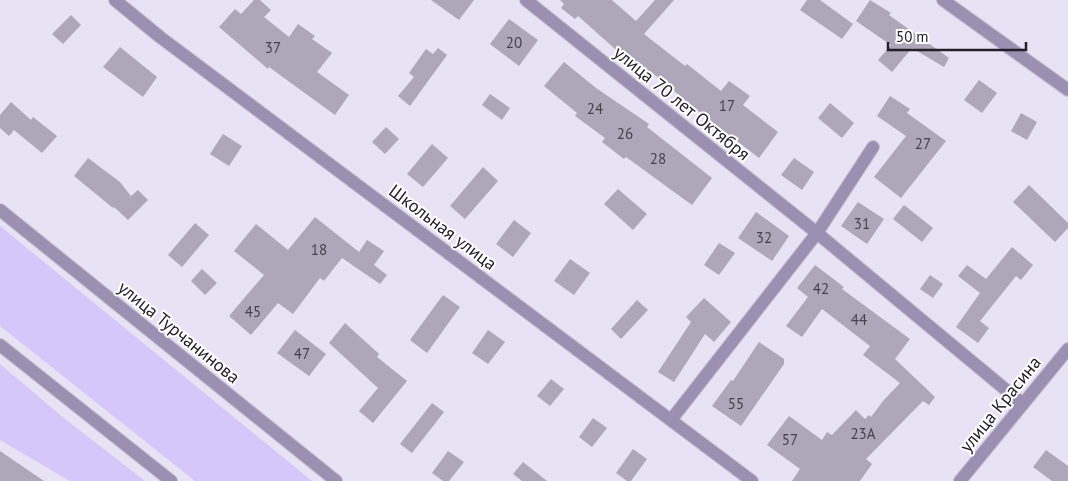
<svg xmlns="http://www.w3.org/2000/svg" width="1068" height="481" font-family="'PT Sans',sans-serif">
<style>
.green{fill:#d7c6f9}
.building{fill:#ada7b9}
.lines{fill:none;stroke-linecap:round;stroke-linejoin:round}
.minor-casing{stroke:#c5bfd0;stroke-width:14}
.tertiary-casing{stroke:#c5bfd0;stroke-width:14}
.minor{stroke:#9b90b1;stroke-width:12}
.tertiary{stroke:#9b90b1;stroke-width:12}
.labels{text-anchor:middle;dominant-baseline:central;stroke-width:4;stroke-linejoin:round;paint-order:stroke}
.number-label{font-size:15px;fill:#46424c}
.street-label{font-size:18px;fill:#232128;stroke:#fff}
</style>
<rect width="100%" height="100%" fill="#e8e2f5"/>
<g class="green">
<path d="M0,226L312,481H195L0,326Z"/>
<path d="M0,364L65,419L145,481H70L0,440Z"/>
</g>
<g class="building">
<path d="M254,0H260L271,10L264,17L289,37L298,24L315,36L312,39L332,53L317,72L349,95L335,115L269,67L268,69L219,27L235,9L241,14Z"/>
<path d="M431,0H474L459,20Z"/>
<path d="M560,0H612L636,21L655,0H674L644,34L685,66L687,64L721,91L729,81L750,96L743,105L778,132L759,158L703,115L650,71L649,73L626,55L624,57L578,16L575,19L561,8L564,4Z"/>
<path d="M807,0H820L853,24L842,39L800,10Z"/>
<path d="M870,0L891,13L889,15L949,58L944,67L912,48L892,72L878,60L891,45L856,21Z"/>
<path d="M71,15L81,25L63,44L52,34Z"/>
<path d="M509,19L538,40L519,66L490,44Z"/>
<path d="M120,47L157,77L143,97L103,67Z"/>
<path d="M438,48L447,55L410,106L398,96L414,77L409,73L426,49L433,54Z"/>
<path d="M564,62L596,88L649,124L647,127L712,178L692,205L626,157L624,159L602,142L605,138L575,116L577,113L544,86Z"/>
<path d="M979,80L997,93L982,113L964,100Z"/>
<path d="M490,94L510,108L502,120L482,105Z"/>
<path d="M890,96L910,109L907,113L946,141L901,198L874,177L906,136L877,116Z"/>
<path d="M11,102L31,120L33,117L57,136L42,153L14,130L9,136L0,128V115Z"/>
<path d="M830,103L854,123L842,138L818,118Z"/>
<path d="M1021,113L1037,122L1027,140L1011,131Z"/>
<path d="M386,127L399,139L385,154L372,142Z"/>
<path d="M223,134L242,146L229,166L210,154Z"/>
<path d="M432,144L448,158L423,187L407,174Z"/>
<path d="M88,158L120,182L131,196L138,190L148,200L128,220L114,207L113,208L74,176Z"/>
<path d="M794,158L814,172L802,190L781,175Z"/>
<path d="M483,167L498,181L465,219L450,206Z"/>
<path d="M1029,185L1068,223V228L1055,242L1013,202Z"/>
<path d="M618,189L647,214L633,230L604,204Z"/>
<path d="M858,202L884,219L867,244L841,226Z"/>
<path d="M904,205L933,228L922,242L893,219Z"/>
<path d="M756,212L789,236L772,261L738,238Z"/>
<path d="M315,217L359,252L367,240L384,251L374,265L387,275L380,284L342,258L324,281L320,278L293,314L278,303L251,335L229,316L264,275L234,251L256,224L288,250Z"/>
<path d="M514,220L531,233L513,257L496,244Z"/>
<path d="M195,223L209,235L182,267L168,255Z"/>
<path d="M719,243L735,253L719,275L704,265Z"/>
<path d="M1012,247L1033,265L1021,280L1016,276L980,321L989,328L978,343L956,327L980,293L958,276L967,265L986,279Z"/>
<path d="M570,259L590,273L574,295L554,281Z"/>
<path d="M815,265L844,287L842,289L910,339L895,359L935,397L929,405L923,401L866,459L872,464L860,481H792L800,469L767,445L789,416L822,440L827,432L832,435L856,410L865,419L869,415L871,417L883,401L900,383L863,355L870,346L822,309L802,337L786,326L808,297L797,288Z"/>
<path d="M202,269L217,283L205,295L191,281Z"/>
<path d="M930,275L943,284L933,298L920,289Z"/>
<path d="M443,295L460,307L427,353L410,340Z"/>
<path d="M704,298L731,322L714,342L705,334L674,382L658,372L691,322L686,317Z"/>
<path d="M637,300L648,310L621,339L611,329Z"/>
<path d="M345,323L379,354L377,357L407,381L373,423L359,411L378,388L329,343Z"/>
<path d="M295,330L326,354L309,376L277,353Z"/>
<path d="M488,330L505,342L488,364L472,353Z"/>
<path d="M759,342L784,359V364L741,426L712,406L731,380L733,381Z"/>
<path d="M551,379L564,389L550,406L537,396Z"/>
<path d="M432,403L444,412L412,453L400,444Z"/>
<path d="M593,418L607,428L592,447L579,437Z"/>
<path d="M633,449L647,459L631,481H627L616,473Z"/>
<path d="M1046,450L1068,466V481H1052L1033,467Z"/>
<path d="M0,451L44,481H0Z"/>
<path d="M448,451L464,462L449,481H443L432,473Z"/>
<path d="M523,462L547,481H522L513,474Z"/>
</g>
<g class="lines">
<defs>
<g id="minor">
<path d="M115,0L160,37L752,481"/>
<path d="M526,0L817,233L1023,404"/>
<path d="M943,0L1068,90"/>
<path d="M671,420L817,233L873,147"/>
</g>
<g id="tertiary">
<path d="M0,210L336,481"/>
<path d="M0,345L171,481"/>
<path d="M960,481L1068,349"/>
</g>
</defs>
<use href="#minor" class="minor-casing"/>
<use href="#tertiary" class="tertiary-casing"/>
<use href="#minor" class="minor"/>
<use href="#tertiary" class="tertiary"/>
</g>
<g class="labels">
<g class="number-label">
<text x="514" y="42">20</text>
<text x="273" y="47">37</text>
<text x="727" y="105">17</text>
<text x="595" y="108">24</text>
<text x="625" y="133">26</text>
<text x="923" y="143">27</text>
<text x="658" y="158">28</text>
<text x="862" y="223">31</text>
<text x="764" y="237">32</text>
<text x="319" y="249">18</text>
<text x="821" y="288">42</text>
<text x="253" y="311">45</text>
<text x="859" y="319">44</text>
<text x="302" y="353">47</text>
<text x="736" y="403">55</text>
<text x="863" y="433">23А</text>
<text x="790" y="439">57</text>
</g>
<g class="street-label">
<text transform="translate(682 103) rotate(39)">улица 70 лет Октября</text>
<text transform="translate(443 227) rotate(37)">Школьная улица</text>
<text transform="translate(179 332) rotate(39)">улица Турчанинова</text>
<text transform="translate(1000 404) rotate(-51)">улица Красина</text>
</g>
</g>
<path d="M888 42v8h138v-8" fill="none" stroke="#232128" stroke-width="2.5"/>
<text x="896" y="42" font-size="15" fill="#232128" stroke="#ffffff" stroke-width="4" paint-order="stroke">50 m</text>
</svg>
